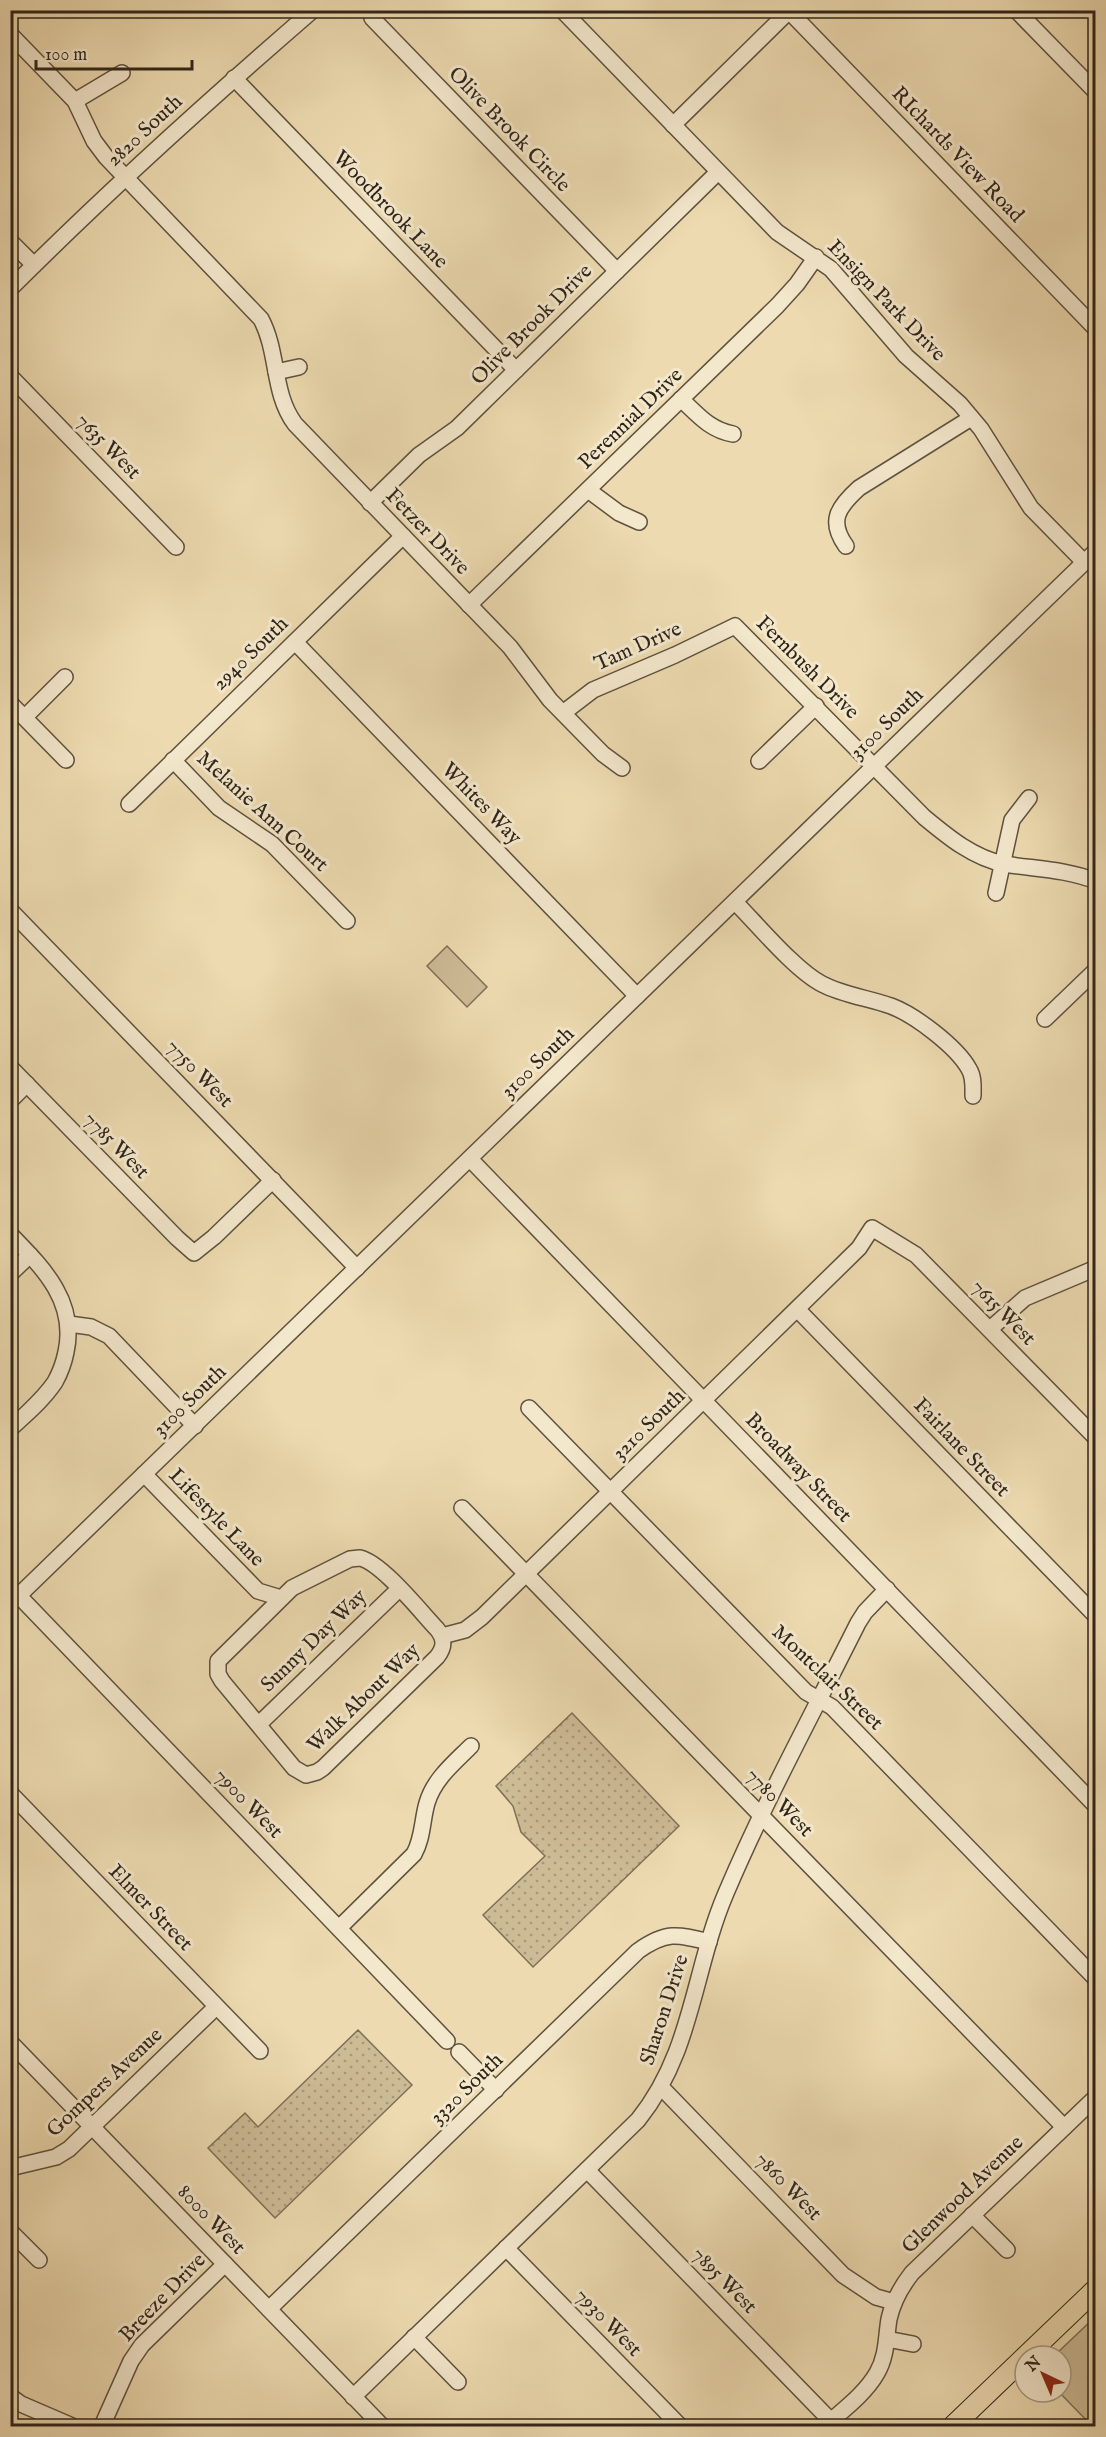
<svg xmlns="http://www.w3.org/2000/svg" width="1106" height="2437" font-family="'IM FELL English',serif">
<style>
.grass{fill:url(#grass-dots);stroke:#7e7058;stroke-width:1.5}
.park{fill:#cdbb96;stroke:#7e7058;stroke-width:1.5}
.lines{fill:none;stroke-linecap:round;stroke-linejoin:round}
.minor-casing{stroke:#5f523f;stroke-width:18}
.major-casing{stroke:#302519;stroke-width:22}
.minor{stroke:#f3e7cc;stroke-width:15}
.major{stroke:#eddab0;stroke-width:20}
.labels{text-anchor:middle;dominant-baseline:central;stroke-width:6;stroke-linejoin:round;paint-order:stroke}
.street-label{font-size:21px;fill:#302519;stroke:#f3e7cc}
</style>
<defs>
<pattern id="grass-dots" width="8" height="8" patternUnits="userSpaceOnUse" patternTransform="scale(1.5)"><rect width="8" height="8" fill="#cdbb96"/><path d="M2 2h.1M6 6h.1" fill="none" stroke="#a7987a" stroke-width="1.8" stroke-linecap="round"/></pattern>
</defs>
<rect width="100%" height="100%" fill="#eddab0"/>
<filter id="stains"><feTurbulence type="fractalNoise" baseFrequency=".00333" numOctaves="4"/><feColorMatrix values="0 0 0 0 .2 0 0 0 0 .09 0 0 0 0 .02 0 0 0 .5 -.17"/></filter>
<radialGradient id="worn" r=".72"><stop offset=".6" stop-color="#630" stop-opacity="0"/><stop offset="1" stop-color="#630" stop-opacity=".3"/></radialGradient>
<g class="grass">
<path d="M572,1713L679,1826L533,1967L483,1915L545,1856L521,1832L513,1806L496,1786Z"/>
<path d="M358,2030L412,2085L275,2218L208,2148L245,2113L258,2127Z"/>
</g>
<g class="park">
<path d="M447,946L487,987L467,1007L427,966Z"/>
<path d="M1095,2317L1096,2426H1092L1059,2392L1061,2356H1054Z"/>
</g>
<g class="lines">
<defs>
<g id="minor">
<path d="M562,10L777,232L831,269L906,356L960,404L981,429L1031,508L1084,562"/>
<path d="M788,10L1096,329"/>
<path d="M1016,10L1096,92"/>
<path d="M372,18L617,271"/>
<path d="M10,34L75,101L94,141L106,157L261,319C279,353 272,393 295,424L510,647L550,700L603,754L622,768"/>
<path d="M234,78L516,370"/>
<path d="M75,101L122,73"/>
<path d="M673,125L789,11"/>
<path d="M10,241L34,265"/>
<path d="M10,289C107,192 209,100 313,10"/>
<path d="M276,372L299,367"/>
<path d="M10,376L176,547"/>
<path d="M681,399C698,415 710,430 733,434"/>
<path d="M588,490L619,513L639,522"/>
<path d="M370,503L419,455L457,428L718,172"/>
<path d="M846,546C828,521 838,507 859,488L971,418"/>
<path d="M469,605L777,306L797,284L816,257"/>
<path d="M295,642L637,996"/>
<path d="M10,703L66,760"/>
<path d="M563,713L593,690L675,655L735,626L924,817C947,836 973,858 1004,864C1035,869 1065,869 1096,881"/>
<path d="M25,717L65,677"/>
<path d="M173,760L219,808L272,844L347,921"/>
<path d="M759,761L816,706"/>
<path d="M129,804L403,536"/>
<path d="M996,893L1012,820L1029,798"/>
<path d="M735,902C757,924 795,970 822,984C843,995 868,998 891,1006C915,1015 957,1047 969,1069C974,1077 973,1087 973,1096"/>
<path d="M10,910L357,1268"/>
<path d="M1045,1019L1096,970"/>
<path d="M10,1067L177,1238L194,1253L214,1237L273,1180"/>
<path d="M10,1101L27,1084"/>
<path d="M470,1159L1096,1806"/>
<path d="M10,1234C43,1268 77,1301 66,1352C64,1362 60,1373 55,1382C43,1400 26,1414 10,1429"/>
<path d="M10,1274L30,1255"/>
<path d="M797,1309L1096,1616"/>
<path d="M69,1324L91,1327L109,1336L195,1426"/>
<path d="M990,1329L1025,1298L1096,1268"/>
<path d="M529,1408L806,1692L832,1707L1096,1979"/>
<path d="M144,1474L258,1591L281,1598"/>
<path d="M462,1508L1064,2127"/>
<path d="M360,1558C382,1563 420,1611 437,1629C445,1639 445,1647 437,1657L323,1768L317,1772L306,1775L294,1768L222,1681L218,1674V1661L292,1588L350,1559Z"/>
<path d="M19,1596L447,2041"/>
<path d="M10,1604L1096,551"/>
<path d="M442,1636L465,1630L482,1617L859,1248L872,1228L916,1255L1096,1438"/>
<path d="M259,1724L399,1589"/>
<path d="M10,1793L260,2051"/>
<path d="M339,1928L414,1854C423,1838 422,1820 427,1803C434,1779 454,1763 471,1746"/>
<path d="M10,2042L382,2426"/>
<path d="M459,2052L496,2090"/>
<path d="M661,2087L843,2275L876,2297L894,2302"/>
<path d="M10,2168L56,2157L69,2149L216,2007"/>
<path d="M587,2170L831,2421"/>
<path d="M972,2215L1007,2250"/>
<path d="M10,2231L39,2260"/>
<path d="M506,2248L680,2426"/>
<path d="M269,2309L638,1951C666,1931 677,1934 709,1942"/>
<path d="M414,2337L458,2382"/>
<path d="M887,2339L913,2344"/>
<path d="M10,2396L21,2404L72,2426"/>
<path d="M353,2397L638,2120C693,2052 693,1970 726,1893C765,1801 813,1713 858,1623L865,1612L887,1589"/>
<path d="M102,2426L131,2361L142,2345L225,2264"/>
<path d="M825,2426C843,2410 865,2394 877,2373C887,2356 886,2337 889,2319C893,2301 901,2287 912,2273L1096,2097"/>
</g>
<g id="major">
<path d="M1026,2356L1096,2289"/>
<path d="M953,2426L1025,2357"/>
</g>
</defs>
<use href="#minor" class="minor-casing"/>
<use href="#major" class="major-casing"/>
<use href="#minor" class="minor"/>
<use href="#major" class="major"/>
</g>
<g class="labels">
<g class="street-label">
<text transform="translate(509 130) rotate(46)">Olive Brook Circle</text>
<text transform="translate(145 131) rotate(-43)">2820 South</text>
<text transform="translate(957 155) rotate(46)">RIchards View Road</text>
<text transform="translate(390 210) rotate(46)">Woodbrook Lane</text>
<text transform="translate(886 301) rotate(46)">Ensign Park Drive</text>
<text transform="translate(532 325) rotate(-45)">Olive Brook Drive</text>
<text transform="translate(631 419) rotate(-44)">Perennial Drive</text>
<text transform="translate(108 447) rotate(46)">7635 West</text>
<text transform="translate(427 532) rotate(46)">Fetzer Drive</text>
<text transform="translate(638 647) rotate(-24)">Tam Drive</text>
<text transform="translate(251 654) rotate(-44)">2940 South</text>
<text transform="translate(807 668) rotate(45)">Fernbush Drive</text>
<text transform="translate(887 724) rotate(-44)">3100 South</text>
<text transform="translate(481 804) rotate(46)">Whites Way</text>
<text transform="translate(262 812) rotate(42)">Melanie Ann Court</text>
<text transform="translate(538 1063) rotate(-44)">3100 South</text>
<text transform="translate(199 1074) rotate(46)">7750 West</text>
<text transform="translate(116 1146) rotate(46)">7785 West</text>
<text transform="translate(1003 1313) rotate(46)">7615 West</text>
<text transform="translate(190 1401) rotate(-44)">3100 South</text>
<text transform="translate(649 1425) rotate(-44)">3210 South</text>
<text transform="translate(961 1448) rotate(46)">Fairlane Street</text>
<text transform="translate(798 1468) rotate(46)">Broadway Street</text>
<text transform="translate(216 1518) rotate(46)">Lifestyle Lane</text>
<text transform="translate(314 1641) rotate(-44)">Sunny Day Way</text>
<text transform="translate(827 1678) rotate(43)">Montclair Street</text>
<text transform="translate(364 1698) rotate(-44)">Walk About Way</text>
<text transform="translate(779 1803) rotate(46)">7780 West</text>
<text transform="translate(248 1804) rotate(46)">7900 West</text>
<text transform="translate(150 1908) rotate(46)">Elmer Street</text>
<text transform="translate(665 2010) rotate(-72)">Sharon Drive</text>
<text transform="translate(105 2083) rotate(-43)">Gompers Avenue</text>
<text transform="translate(467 2089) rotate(-44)">3320 South</text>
<text transform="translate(788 2187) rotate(46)">7860 West</text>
<text transform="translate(963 2195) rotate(-44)">Glenwood Avenue</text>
<text transform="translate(211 2220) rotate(46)">8000 West</text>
<text transform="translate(724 2281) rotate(46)">7895 West</text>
<text transform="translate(163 2298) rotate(-46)">Breeze Drive</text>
<text transform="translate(608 2323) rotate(46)">7930 West</text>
</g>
</g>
<rect width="1106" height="2437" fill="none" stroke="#eddab0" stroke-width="36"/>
<rect x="12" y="12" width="1082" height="2413" fill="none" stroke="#302519" stroke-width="3"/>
<rect x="18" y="18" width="1070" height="2401" fill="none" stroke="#302519" stroke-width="1.5"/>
<g transform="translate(1043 2374) rotate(316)"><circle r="28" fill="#f3e7cc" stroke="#a59984" stroke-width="1.5"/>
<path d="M0-4.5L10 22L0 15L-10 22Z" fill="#8f2418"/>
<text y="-9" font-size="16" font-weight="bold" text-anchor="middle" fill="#302519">N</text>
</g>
<path d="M36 60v9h156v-9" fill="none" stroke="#302519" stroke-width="3"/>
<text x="45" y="60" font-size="18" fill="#302519" stroke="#f3e7cc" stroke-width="4.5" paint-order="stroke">100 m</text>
<rect width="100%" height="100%" filter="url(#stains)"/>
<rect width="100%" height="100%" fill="url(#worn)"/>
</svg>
